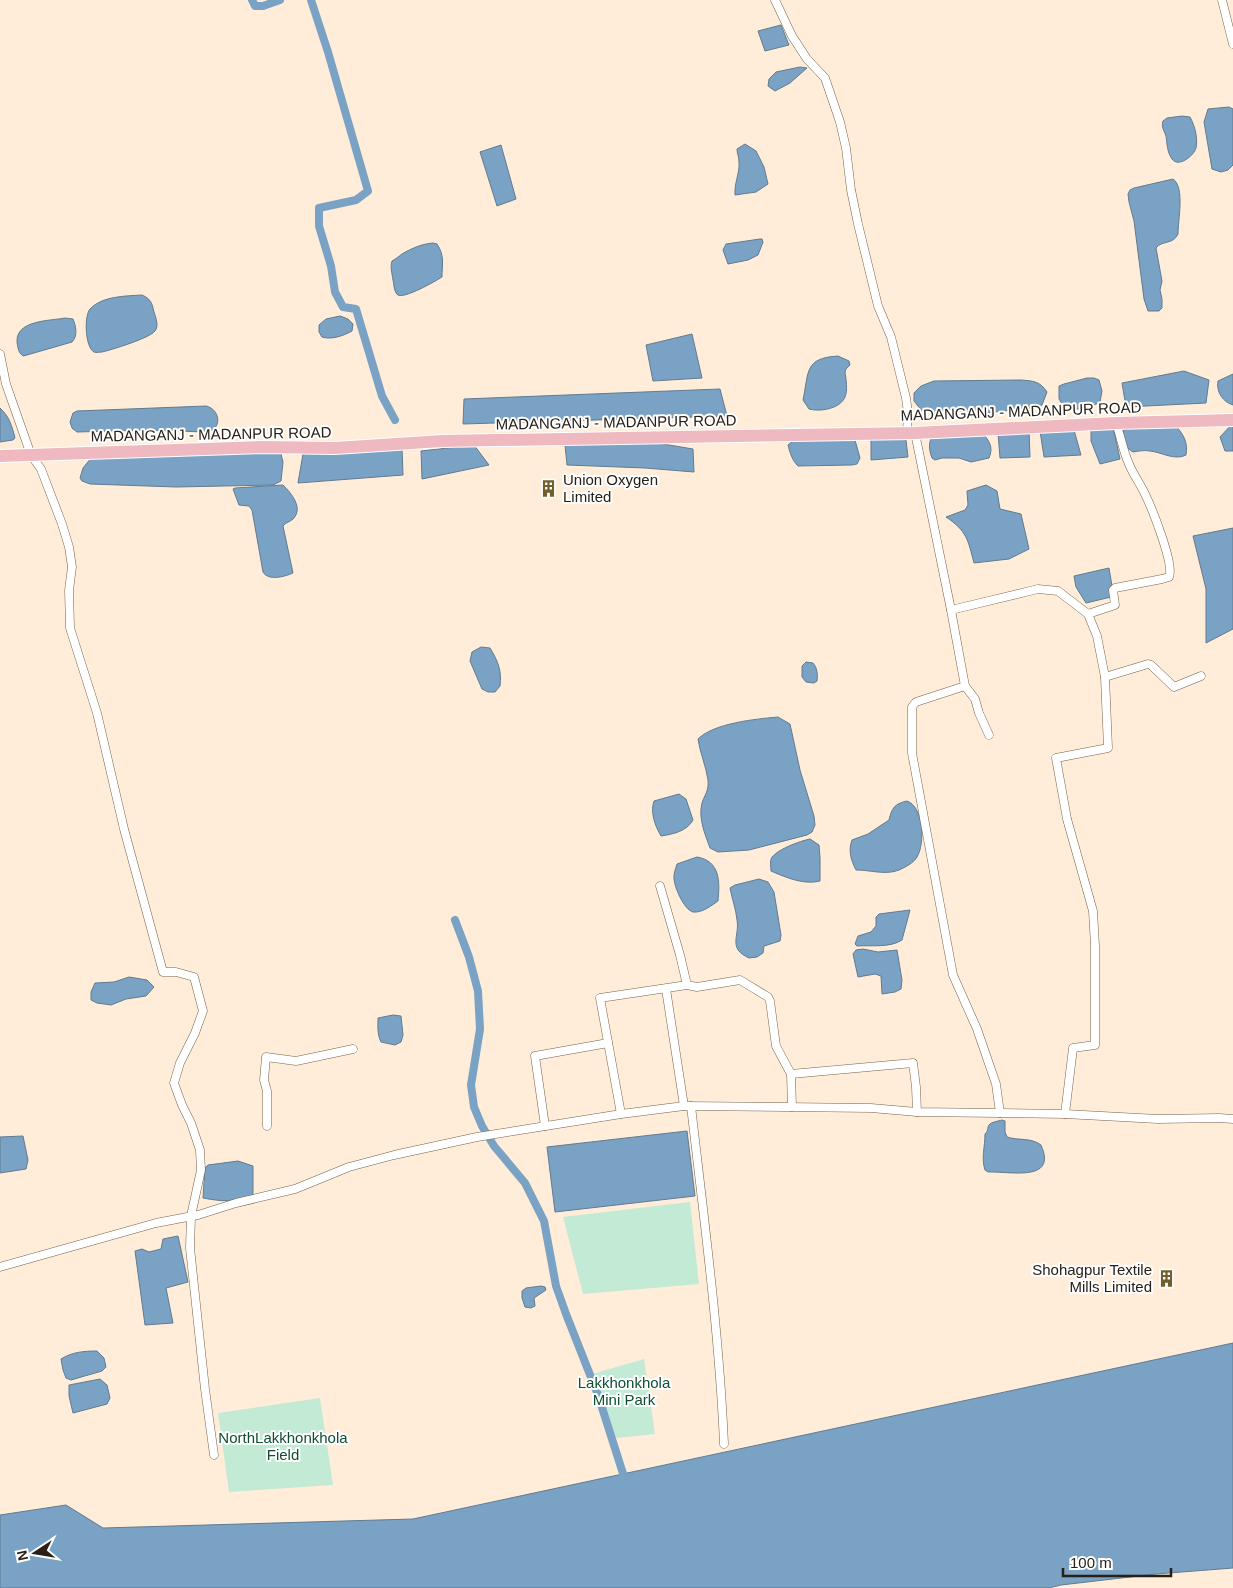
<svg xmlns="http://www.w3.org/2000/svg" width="1233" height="1588" font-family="Arial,sans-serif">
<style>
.green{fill:#c3ead4}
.water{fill:#79a2c4;stroke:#617b90}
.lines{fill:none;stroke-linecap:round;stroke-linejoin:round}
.canal{stroke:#79a2c4;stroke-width:8}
.street-casing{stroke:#75624c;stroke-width:9}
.primary-casing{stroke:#fff;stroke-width:14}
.street{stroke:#fff;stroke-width:8}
.primary{stroke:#eeb9c1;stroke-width:12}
.labels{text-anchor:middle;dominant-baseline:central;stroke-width:4;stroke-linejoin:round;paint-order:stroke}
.street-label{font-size:15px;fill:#282017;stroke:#fff}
.poi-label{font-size:15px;fill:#282017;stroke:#fff;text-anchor:start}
.park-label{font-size:15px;fill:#0e4e33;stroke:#fff}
</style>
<rect width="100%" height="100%" fill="#ffedd9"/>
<g class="green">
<path d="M690,1202L699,1284L583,1294L563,1217Z"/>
<path d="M644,1359L655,1434L616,1438L592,1374Z"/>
<path d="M320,1398L333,1485L229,1492L218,1413Z"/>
</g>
<g class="water">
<path d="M781,25L789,45L765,51L758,31Z"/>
<path d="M800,67L807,68L790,83L775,91L768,86L769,79L776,72Z"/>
<path d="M1229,107L1233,109V165L1228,170L1221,172L1212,169L1204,122L1208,109Z"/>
<path d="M1182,116L1190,117C1195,126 1198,138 1196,148C1194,156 1178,168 1172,159C1167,152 1167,143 1166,136C1164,130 1161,127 1163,121L1167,118Z"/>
<path d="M745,144L756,151L764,167L768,184L756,192L735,195C734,183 740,173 739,162C739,157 737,153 737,149Z"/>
<path d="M501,145L516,199L497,206L480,152Z"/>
<path d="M1173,179C1185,187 1178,220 1178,234C1173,245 1162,240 1156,248L1162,281L1160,290L1162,299V308L1159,311H1148L1144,299L1134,221L1129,202L1128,194L1130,190L1134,188Z"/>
<path d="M760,239H762L763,242L758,255L748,260L728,264L723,250L726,244Z"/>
<path d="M433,243L437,244C445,256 442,264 442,277C436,281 404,299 398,295C394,293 394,284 393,280C392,273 390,267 392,261C396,259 399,256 402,254C412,248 422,244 433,243Z"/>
<path d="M142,295C151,299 152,303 154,312C156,318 159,326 155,331C150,338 111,350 102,352C99,352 96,353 94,352C85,347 84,316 90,309C102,296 126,296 142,295Z"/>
<path d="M340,316L348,319L353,324L352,331C343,336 331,340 322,337L319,332V325L326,319Z"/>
<path d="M65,318L73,319C76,326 78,336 72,342L27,355L23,356C18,352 18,348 17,342C16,320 49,321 65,318Z"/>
<path d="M692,334L702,378L653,381L646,345Z"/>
<path d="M838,356L849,361L850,365L846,369L845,372C846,379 848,390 845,397C840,409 820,412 809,409L803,400C809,372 804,358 838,356Z"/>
<path d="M1184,371L1209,380L1206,403L1126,407L1122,383Z"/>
<path d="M1233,374V405C1223,402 1216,392 1218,381Z"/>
<path d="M1087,378H1094L1099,380L1102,391L1100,402C1088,409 1077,411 1064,407L1059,399V386L1064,384Z"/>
<path d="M1021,380C1033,381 1040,381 1047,392L1042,405C1031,410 1023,409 1011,410C981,414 952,416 922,411L914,401V393L921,386L934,381Z"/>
<path d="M720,389L727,416L463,424L464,399Z"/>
<path d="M206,406C220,409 223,429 207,432L147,430L77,432L72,428L70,422L73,413L77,411Z"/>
<path d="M0,408C9,416 12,426 15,438L13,440L0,442Z"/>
<path d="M1233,423V451H1225L1220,437Z"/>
<path d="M1175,425C1184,435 1188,442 1186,455C1175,461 1161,452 1150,451C1144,450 1139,451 1133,452C1125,448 1122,437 1124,429Z"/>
<path d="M1091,427H1113L1120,459L1100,464L1091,441Z"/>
<path d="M1029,429L1030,457L1000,458L998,433Z"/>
<path d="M1074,430L1081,455L1044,457L1040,431Z"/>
<path d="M981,432C989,440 994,447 989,458L971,462L959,458H942L935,460L932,458C929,450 928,442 933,435Z"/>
<path d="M871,436L906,440L908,457L871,460Z"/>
<path d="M852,437L855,440L860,458L857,464L852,465L798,466C792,460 790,453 788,445L794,440Z"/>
<path d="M645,441L693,449L694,472L645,468L567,465L565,445Z"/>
<path d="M474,445L489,465L422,479L421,451Z"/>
<path d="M402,448L403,475L298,483L303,454L321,451Z"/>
<path d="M280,450L283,462L281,481L273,485L176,487L90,484L82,481L80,478L83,468L92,457Z"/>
<path d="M283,485C291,493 304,508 293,519C290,522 286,522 283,526L293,573C284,577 268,581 263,572L252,510L249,506L239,505L233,489L235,488Z"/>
<path d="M986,485L997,491L1000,509L1021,514L1029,549L1009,559L974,563C968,540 967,531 946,517L965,510L968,505L967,491Z"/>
<path d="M1233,528V629L1206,643V589L1193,536Z"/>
<path d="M1109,568L1113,592L1111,597L1086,603L1076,587L1074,576Z"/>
<path d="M481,647L490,648C498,661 502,671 500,686L495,692H488L482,689L470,661L472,652Z"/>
<path d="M806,662L813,663C817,667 818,675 817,681L814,683L806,682L802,677V666Z"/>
<path d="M778,717L790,724L800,770L814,816L815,825L812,832L807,835L749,850L718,852L710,848C705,834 698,818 702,803C705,794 709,791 708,780C706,766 700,753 698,739C714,723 756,719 778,717Z"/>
<path d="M679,794L686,799L693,820C687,831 674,834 661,836C655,826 650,812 654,801Z"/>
<path d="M907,801C924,807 925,844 917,857C915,861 909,865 905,867C889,877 873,870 856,870C851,860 848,851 852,840L868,834L889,820C892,808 894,804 907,801Z"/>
<path d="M810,839L819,845L820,858V881C804,885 787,878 771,871C771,867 770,863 771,859C775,850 800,841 810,839Z"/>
<path d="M697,857C720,861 720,881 718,901C711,906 702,913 693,912C684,910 673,885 674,876C674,872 676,868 677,864Z"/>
<path d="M759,879L768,882L774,892L781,935L780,941L764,946L763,953L757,957L749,958C727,948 740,936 737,920C736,909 732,899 730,888L735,885Z"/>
<path d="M910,910L902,940C890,948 872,945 857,946L855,944L858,936L871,932L876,926V917L879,914Z"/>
<path d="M863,949L878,952L897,950L902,980L901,989L895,992L882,994L881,976L875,974L858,977L853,954L856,950Z"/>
<path d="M129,977L147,980L154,987L146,996L126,999L111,1005L97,1003L91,1000V992L95,983L114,982Z"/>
<path d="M393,1015L401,1016L403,1035L401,1042L395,1045L381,1042C377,1034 378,1026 378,1018Z"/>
<path d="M1002,1120L1005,1121V1132L1007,1137C1019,1141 1030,1137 1041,1145C1058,1183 1009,1171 988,1172L985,1170C981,1158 985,1147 985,1134C989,1130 987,1128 989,1125C991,1122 999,1121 1002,1120Z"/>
<path d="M687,1131L695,1196L555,1212L547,1147Z"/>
<path d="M23,1136L28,1160L26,1169L0,1173V1137Z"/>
<path d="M238,1161L253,1166V1195C232,1202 225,1202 203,1198L205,1168L208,1165Z"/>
<path d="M178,1236L188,1282L166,1288L173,1323L145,1325L135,1251L142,1249L149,1252L161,1249L163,1239Z"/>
<path d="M541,1286L545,1287L546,1290L534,1298L535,1306L531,1308L525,1307L522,1298V1291L526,1288Z"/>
<path d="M1233,1343V1568L1156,1574L1061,1585L1049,1588H0V1515L66,1505L103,1528L413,1519Z"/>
<path d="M97,1351L104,1358L106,1367L102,1371L71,1380L66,1378L63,1370L61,1359C72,1352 84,1351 97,1351Z"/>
<path d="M100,1379L107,1385L110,1398L107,1404L73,1413L69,1396V1385Z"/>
</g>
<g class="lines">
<g class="canal">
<path d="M252,0L255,6H263L280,0"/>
<path d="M311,0L328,52L368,191L356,200L319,208V226L331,266L335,292L343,307L356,309L382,396L395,420"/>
<path d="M455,920L469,957L478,991L480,1029L471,1085L474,1107L482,1126L494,1146L525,1183L544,1221L556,1286L566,1314L598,1395L626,1483"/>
</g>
<defs>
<g id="street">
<path d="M775,0L792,36L807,59L825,78L840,122L846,148L851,190L858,224L878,306L891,337L906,398L908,413L907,432"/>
<path d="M1222,0L1233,44"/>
<path d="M0,354L6,384L31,455L41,469L62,524L69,547L72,567L69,590L70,628L97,713L124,829L163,972H176L194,977L203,1011L195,1033L180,1063L174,1083L182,1105L191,1123L200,1150L201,1170L191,1216L190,1248L205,1389L214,1455"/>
<path d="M915,433L951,610L965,686L916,702L912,707V753L953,975L977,1029L996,1084L1000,1113"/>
<path d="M951,610L1038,589L1058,591L1088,614L1097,636L1105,677L1108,748L1056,758L1067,819L1093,911L1095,946V1045L1073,1048L1065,1114"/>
<path d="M1088,614L1115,605L1113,590L1115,588L1162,579L1169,577C1175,565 1151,506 1144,492C1139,482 1133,474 1129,464C1123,451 1121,437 1116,423"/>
<path d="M1105,677L1148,664L1151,665L1174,687L1201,676"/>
<path d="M965,686L975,699L979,713L989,735"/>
<path d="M687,985L697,987L740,980L768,997L770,1001L776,1046L791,1074L792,1107"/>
<path d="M666,989L684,1106"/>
<path d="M791,1074L913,1063L916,1087L917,1112"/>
<path d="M691,1106C704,1219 719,1331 724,1444"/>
<path d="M621,1114L600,998L687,985L680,955L660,886"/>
<path d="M267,1126V1091L264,1080L266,1057L296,1061L353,1049"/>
<path d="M545,1126L535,1056L608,1043"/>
<path d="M0,1267L156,1223L198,1215L236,1203L295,1189L349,1167L394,1155L477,1137L621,1114L684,1106L871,1108L917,1112L1065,1114L1158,1119L1219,1118L1233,1119"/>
</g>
<path id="primary" d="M0,456L261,447L335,448L442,441L915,433L1116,423L1233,420"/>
</defs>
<use href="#street" class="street-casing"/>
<use href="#primary" class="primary-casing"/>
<use href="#street" class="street"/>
<use href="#primary" class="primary"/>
</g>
<defs>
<symbol id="building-bare" viewBox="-9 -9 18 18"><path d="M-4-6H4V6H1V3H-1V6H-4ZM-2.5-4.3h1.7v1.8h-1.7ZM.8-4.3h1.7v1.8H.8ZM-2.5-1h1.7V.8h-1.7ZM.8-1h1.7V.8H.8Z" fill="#715f2d" stroke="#fff" stroke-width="2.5" paint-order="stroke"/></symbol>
</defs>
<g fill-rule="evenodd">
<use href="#building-bare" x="536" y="476" width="25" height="25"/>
<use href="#building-bare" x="1154" y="1266" width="25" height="25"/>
</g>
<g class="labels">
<g class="street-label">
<text transform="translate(1021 411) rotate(-2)">MADANGANJ - MADANPUR ROAD</text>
<text transform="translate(616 422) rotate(-1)">MADANGANJ - MADANPUR ROAD</text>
<text transform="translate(211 434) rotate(-1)">MADANGANJ - MADANPUR ROAD</text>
</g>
<g class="poi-label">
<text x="563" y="479">Union Oxygen<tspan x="563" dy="17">Limited</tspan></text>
<text x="1152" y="1269" text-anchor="end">Shohagpur Textile<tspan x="1152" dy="17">Mills Limited</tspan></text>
</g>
<g class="park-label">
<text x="624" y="1382">Lakkhonkhola<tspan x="624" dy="17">Mini Park</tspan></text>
<text x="283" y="1437">NorthLakkhonkhola<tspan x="283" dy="17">Field</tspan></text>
</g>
</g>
<g transform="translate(35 1553) rotate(258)" stroke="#ffffff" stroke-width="4" paint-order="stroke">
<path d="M0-4L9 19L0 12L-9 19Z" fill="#282017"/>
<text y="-8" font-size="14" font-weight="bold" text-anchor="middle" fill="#282017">N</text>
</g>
<path d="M1063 1568v8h108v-8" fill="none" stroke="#282017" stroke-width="2.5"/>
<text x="1070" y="1568" font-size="15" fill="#282017" stroke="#ffffff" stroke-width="4" paint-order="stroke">100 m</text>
</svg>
